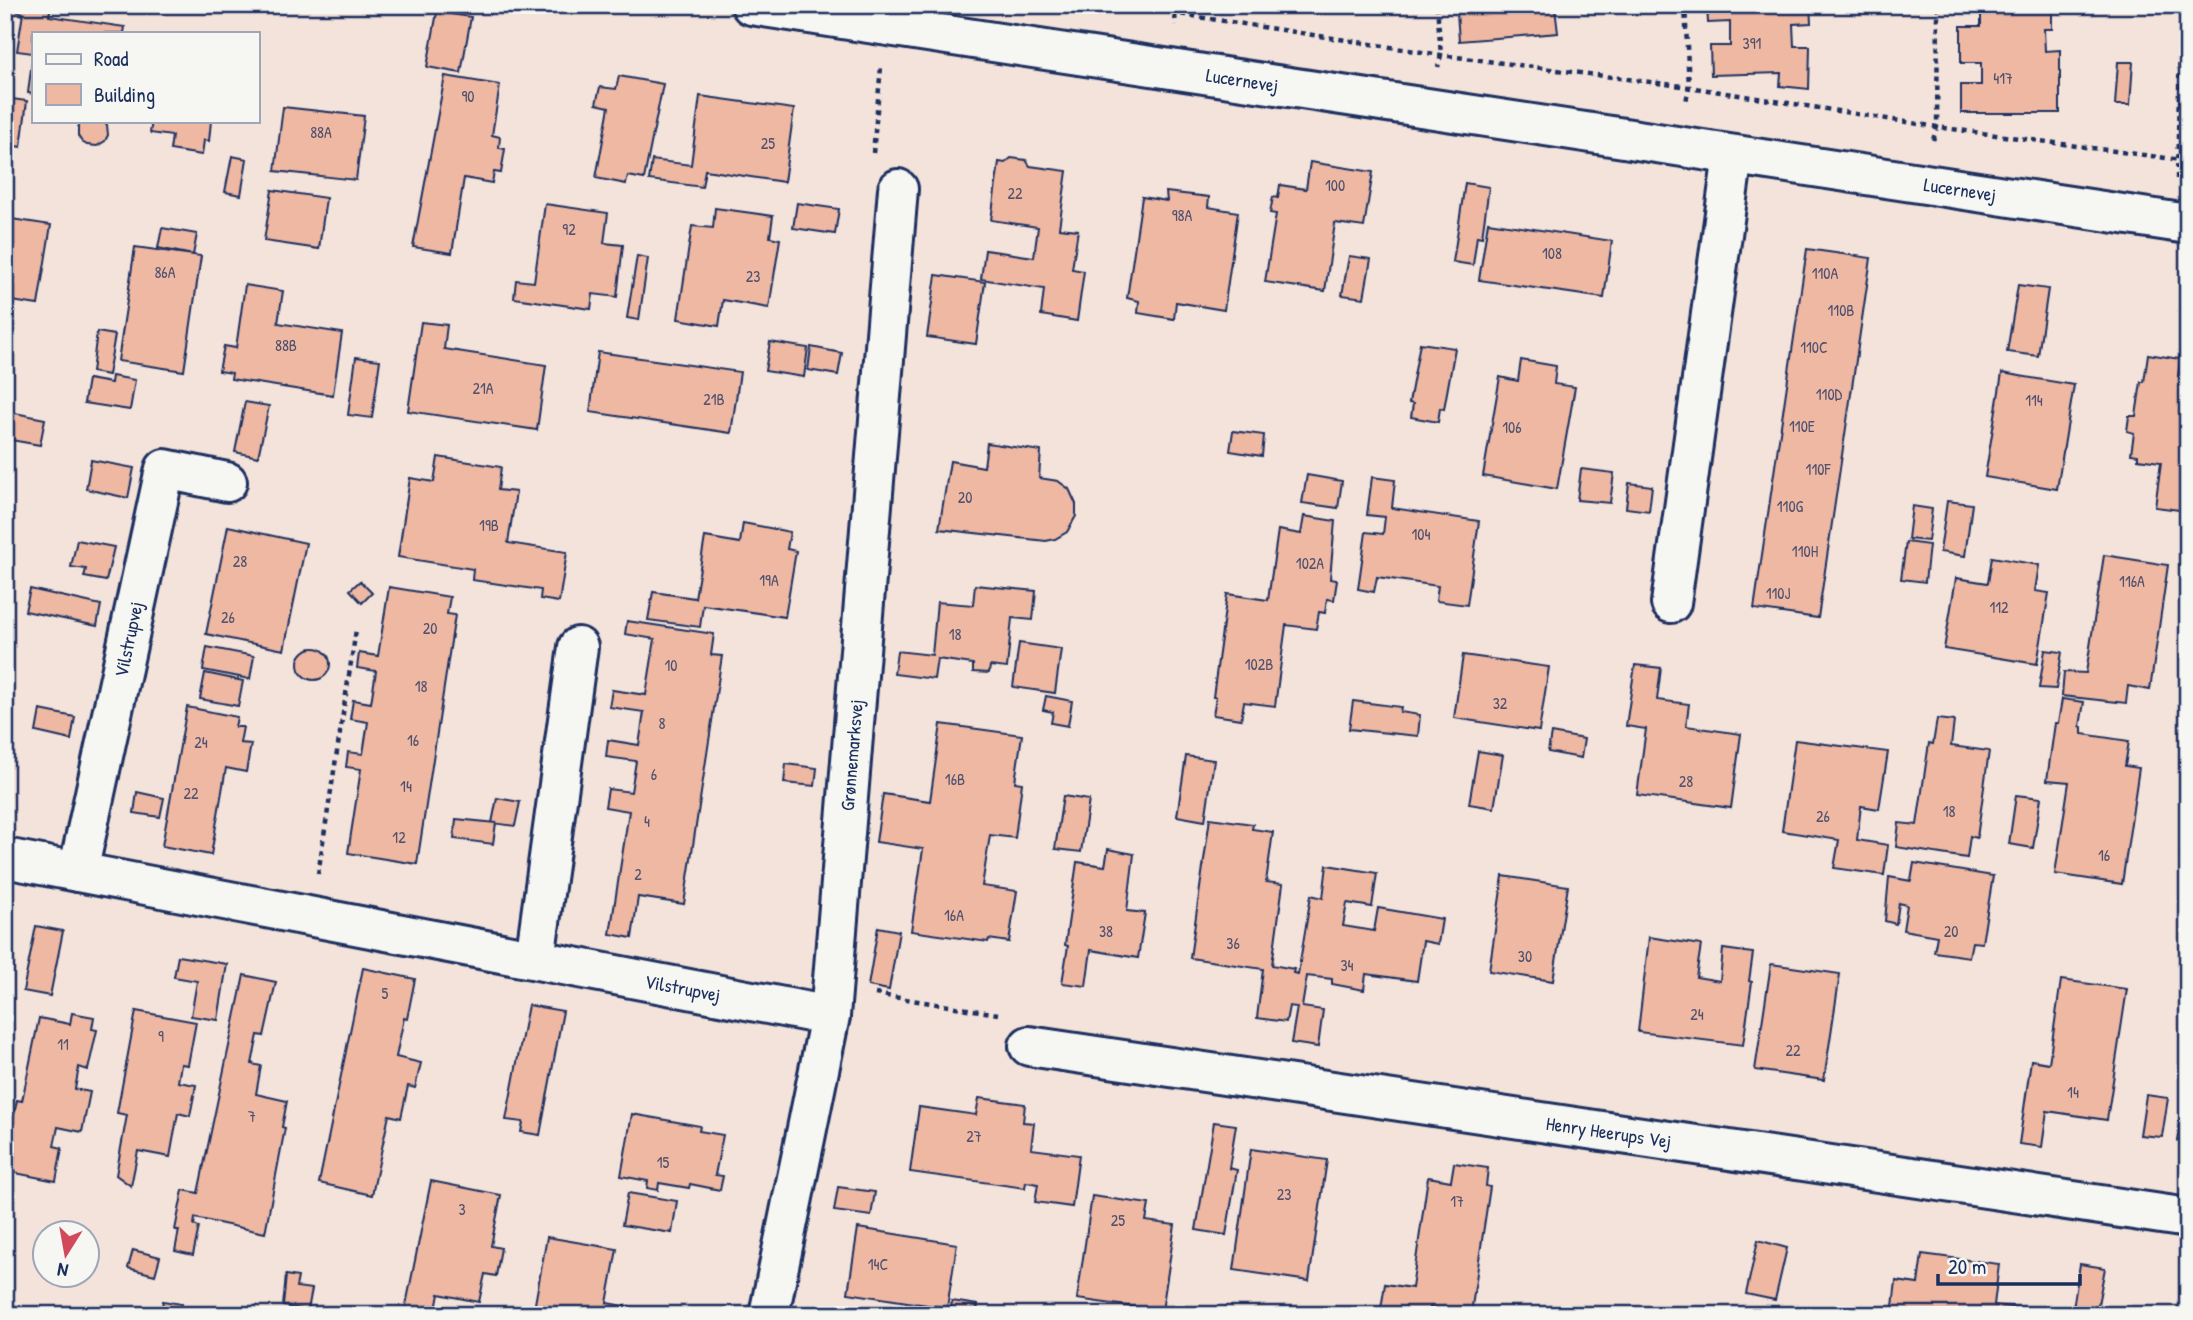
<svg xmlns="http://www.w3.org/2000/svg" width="2193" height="1320" font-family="'Patrick Hand',sans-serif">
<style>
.building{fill:#eeb8a3;stroke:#1b2f5e;stroke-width:2}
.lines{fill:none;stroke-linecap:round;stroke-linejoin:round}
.minor-casing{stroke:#1b2f5e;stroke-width:44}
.path{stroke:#1b2f5e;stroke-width:4.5;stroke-dasharray:5 5;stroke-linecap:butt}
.minor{stroke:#f6f6f2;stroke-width:38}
.labels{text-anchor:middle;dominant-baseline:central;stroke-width:5;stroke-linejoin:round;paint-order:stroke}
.number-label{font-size:16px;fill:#50516f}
.street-label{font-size:19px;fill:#1b2f5e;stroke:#f6f6f2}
</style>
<rect width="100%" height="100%" fill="#f4e3da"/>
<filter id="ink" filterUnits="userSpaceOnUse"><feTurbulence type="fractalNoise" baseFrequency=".0143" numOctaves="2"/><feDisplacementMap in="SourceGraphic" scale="14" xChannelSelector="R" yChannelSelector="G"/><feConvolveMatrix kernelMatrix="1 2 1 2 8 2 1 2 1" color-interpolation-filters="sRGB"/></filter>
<g filter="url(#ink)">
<g class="building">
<path d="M17,5H51L49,16L125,27L124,33H33V94L28,93L33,53L17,51L23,13L16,11Z"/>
<path d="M1478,5H1542L1543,9L1555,8L1558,33L1459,41L1457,12L1478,10Z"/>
<path d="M1707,5H1810L1811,23L1793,24L1794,46H1810L1809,89L1780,86L1781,73L1711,75L1710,46H1730V22L1708,23Z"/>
<path d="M1981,5H2052V29H2044L2045,51L2060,50V113H1961V85H1981V63H1961V26H1981Z"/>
<path d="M437,12L471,17L461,73L427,67Z"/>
<path d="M2118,62H2133L2130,105H2115Z"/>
<path d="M445,76L500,85L492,135L500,137L499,148L505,149L501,173L494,172L492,183L464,178L452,253L413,247Z"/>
<path d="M619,76L663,84L644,179L628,176L626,184L596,178L609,107L596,104L600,87L616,89Z"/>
<path d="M700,96L794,109L784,182L705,170L702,187L649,180L652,160L691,165Z"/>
<path d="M5,98L27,101L21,147L5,144Z"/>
<path d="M283,107L364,116L356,180L275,171Z"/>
<path d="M82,121H104L107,125L108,135L105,141L97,146L87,145L82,142L78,136V127Z"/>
<path d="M152,121H211L209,141L204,140L202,155L170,150L172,136L150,133Z"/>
<path d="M232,156L247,159L241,195L225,192Z"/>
<path d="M1011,158L1026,160L1030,166L1067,171L1059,228L1078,230L1072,269L1084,271L1077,321L1041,315L1044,289L981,279L985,250L1034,257L1038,227L991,220L999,162L1005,163Z"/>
<path d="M1310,162L1373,172L1364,227L1335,223L1325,291L1265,282L1276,214L1270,213L1273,197L1278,198L1280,185L1306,189Z"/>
<path d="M1465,183L1489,187L1482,237L1477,236L1473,265L1453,262Z"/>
<path d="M272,190L326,198L319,249L264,241Z"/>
<path d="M1166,192L1209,197L1208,207L1238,212L1224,310L1176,302L1174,319L1138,313L1139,301L1127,298L1142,197L1167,201Z"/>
<path d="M797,203L839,209L835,234L793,228Z"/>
<path d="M545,204L608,213L604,243L623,245L617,297L593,294L591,309L514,298L516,280L534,282Z"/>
<path d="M715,208L773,216L770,237L780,239L769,308L723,300L719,326L678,319L692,226L713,228Z"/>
<path d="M5,218L51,225L38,305L5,300Z"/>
<path d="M1488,222L1612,241L1604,298L1479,280Z"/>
<path d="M162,228L197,234L193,255L158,248Z"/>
<path d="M135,247L201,256L184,371L118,361Z"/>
<path d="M1807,249L1871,258L1818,618L1754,609Z"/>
<path d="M637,256L648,258L639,320L627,318Z"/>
<path d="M1349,256L1371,259L1364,298L1342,295Z"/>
<path d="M936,275L985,282L976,344L927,337Z"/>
<path d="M245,285L283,291L278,323L342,333L333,395L231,379L232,373L219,371L224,346L236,348Z"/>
<path d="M2018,285L2048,289L2038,356L2007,352Z"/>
<path d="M421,322L447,325L444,349L546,365L537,430L408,411Z"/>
<path d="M97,332L115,335L108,375L92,372Z"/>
<path d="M770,342L808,348L804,377L765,371Z"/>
<path d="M1420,343L1455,348L1444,409L1440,408L1438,422L1411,417L1413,404L1409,403Z"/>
<path d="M811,347L842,353L838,375L808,370Z"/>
<path d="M598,352L740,372L731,433L590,412Z"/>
<path d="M2148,354L2180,359L2178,376L2188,377V511L2155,507L2161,462L2138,459V455L2131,454L2134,433L2127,431L2129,416H2136L2141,382H2144Z"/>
<path d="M356,357L380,360L372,418L348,415Z"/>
<path d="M1521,360L1556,366L1554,384L1575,387L1557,489L1483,476L1500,377L1518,381Z"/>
<path d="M2002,373L2074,385L2057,489L1985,477Z"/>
<path d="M112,376L135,380L130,410L84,403L88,379L111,383Z"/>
<path d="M245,402L269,406L258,457L235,452Z"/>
<path d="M5,411L45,419L40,445L5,439Z"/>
<path d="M1233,431L1264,435L1262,456L1230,451Z"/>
<path d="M987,443L1041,451L1039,478L1058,481L1069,489L1076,504V516L1067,532L1055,539L1046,541L939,529L950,461L984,467Z"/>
<path d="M438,457L501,467L498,490L516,492L508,543L567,552L559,602L540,599L541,590L472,580L473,569L398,557L410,478L434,482Z"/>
<path d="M91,460L134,468L128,498L86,489Z"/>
<path d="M1581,469L1614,473L1610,503L1577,500Z"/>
<path d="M1307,475L1342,481L1338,508L1302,503Z"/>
<path d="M1372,477L1395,480L1392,508L1479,521L1467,605L1436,601L1438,586L1377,577L1374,592L1358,589L1366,532L1383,534L1385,517L1367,515Z"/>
<path d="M1629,483L1652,486L1649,511L1626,508Z"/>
<path d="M1947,501L1972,504L1965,556L1940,552Z"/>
<path d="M1912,506L1932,509L1928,541L1908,539Z"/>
<path d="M1304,516L1335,521L1330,579L1337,580L1334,600L1327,599L1325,613L1319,612L1316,629L1286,625L1275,706L1244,702L1241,719L1213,715L1216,697H1213L1227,594L1268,600L1278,530L1301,534Z"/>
<path d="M743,523L790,532L787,549L796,551L785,617L703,605L700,627L648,620L653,592L695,598L705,537L740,543Z"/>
<path d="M228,526L306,543L284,650L206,634Z"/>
<path d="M77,540L114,547L106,581L84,577L86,569L71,567Z"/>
<path d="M1906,542L1929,545L1925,582L1901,579Z"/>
<path d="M2104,555L2168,565L2150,690L2128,686L2126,703L2062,696L2064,672L2086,673Z"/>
<path d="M1992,557L2039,565L2035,591L2049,593L2037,664L1944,649L1956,578L1988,583Z"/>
<path d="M360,581L372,593L362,603L350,590Z"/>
<path d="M975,585L1036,591L1033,620L1012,618L1007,668L990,666L989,673L973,672V664L937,659L934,679L894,674L897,651L932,655L937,602L973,605Z"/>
<path d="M389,587L450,597L447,614L455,615L417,864L348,853L361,769L346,767L348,752L363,754L368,722L350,719L353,700L371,703L376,671L357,668L359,653L378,656Z"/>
<path d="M30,589L101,605L97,626L25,611Z"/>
<path d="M627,621L714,634L711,655L722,656L684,904L638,897L632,938L610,934L629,811L605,807L608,789L631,792L636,761L606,757L608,740L639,745L644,712L609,707L612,690L646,695L655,639L625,634Z"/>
<path d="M1019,643L1061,649L1055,693L1013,687Z"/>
<path d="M207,647L254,656L250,679L203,670Z"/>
<circle cx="314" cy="664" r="16"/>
<path d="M2045,650L2062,652L2056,689L2039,688Z"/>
<path d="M1463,655L1549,667L1539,731L1454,718Z"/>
<path d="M1635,665L1661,668L1657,700L1689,704L1686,726L1741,734L1731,808L1637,795L1646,729L1626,726Z"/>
<path d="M205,673L243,681L238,706L200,699Z"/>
<path d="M1046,696L1072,701L1068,726L1051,723L1053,712L1043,710Z"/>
<path d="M2062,699L2084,702L2080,726L2082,727V734L2129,741L2125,766L2139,768L2122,884L2055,874L2069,782L2047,780L2055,723H2058Z"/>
<path d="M1353,701L1401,707L1400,712L1420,715L1418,736L1349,729Z"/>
<path d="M187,707L237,717L235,727H243L240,743L251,744L246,772L226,768L211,855L162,846Z"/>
<path d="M40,710L75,717L71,740L36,732Z"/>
<path d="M1937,719L1954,721L1951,746L1989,751L1977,838L1970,836L1967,858L1896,847L1899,823L1917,825L1929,743L1933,744Z"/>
<path d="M941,724L1022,735L1015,782L1022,783L1015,838L990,835L982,886L1017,891L1009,942L989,939L988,942L911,931L923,849L876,842L883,794L930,801Z"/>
<path d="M1551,733L1584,739L1581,758L1548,752Z"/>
<path d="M1795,740L1888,752L1879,809L1861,806L1857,840L1888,845L1884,875L1834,868L1839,840L1782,831Z"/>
<path d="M1478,751L1503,755L1494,808L1469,804Z"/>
<path d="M1186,756L1214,760L1205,821L1177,816Z"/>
<path d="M786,764L817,768L815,786L784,783Z"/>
<path d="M137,792L164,798L160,817L134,813Z"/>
<path d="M2016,795L2041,798L2033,848L2009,844Z"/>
<path d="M1063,796L1089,800L1081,852L1055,849Z"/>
<path d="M497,798L520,802L515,826L492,823Z"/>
<path d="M2186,815H2188V857L2180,855Z"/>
<path d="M1210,818L1253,824L1252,829L1273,832L1266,882L1283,884L1272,965L1294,969L1293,973L1298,974L1311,895L1323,898L1327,865L1377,873L1372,907L1347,903L1343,926L1374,931L1378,908L1442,919L1438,944L1423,941L1417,981L1366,974L1364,990L1332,984V979L1307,976L1302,1007L1323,1010L1318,1047L1291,1043L1297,1007L1289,1006L1286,1022L1257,1018L1263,969L1190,958Z"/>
<path d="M456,819L496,823L493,844L454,839Z"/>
<path d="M1108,849L1134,854L1127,911L1145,913L1138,958L1091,950L1086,986L1062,983L1068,946L1065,945L1077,862L1105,866Z"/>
<path d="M1914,863L1993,876L1982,943L1972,942L1969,957L1934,952L1937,936L1903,930L1907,905L1899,903L1896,924L1885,921L1889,877L1911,881Z"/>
<path d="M1503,876L1568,886L1553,981L1489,971Z"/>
<path d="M36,926L63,931L50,996L23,991Z"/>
<path d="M878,927L899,931L889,990L868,986Z"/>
<path d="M1649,937L1701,945L1696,977L1720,981L1723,949L1753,953L1749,981L1752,982L1743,1045L1638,1032Z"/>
<path d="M178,956L227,964L218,1020L191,1016L197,981L174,977Z"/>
<path d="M1771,964L1840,974L1824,1080L1755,1070Z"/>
<path d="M363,968L415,979L407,1019L404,1018L396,1057L421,1063L415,1088L408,1086L401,1118L389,1115L372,1195L319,1183Z"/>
<path d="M244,975L276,982L264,1036L258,1035L252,1064L261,1066L256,1094L287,1101L282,1127L285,1128L265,1233L195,1218L194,1225L199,1227L193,1255L175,1251L179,1230H175L183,1190L198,1193Z"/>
<path d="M2061,980L2127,989L2107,1120L2047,1111L2042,1147L2019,1144L2031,1060L2049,1063Z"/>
<path d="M528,1005L563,1011L540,1135L521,1132L523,1122L506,1120Z"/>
<path d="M136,1011L196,1022L188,1065L181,1064L178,1082L196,1085L190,1116L178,1113L170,1157L138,1151L131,1186L116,1175L127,1115L117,1113Z"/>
<path d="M72,1013L94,1017L92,1029L97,1030L88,1070L79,1067L75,1089L90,1092L82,1132L58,1127L54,1146L62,1148L56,1181L5,1171V1159L17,1100L22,1101L39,1018L70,1024Z"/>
<path d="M2188,1073V1143L2177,1141Z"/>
<path d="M2146,1095L2168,1098L2162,1137L2140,1135Z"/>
<path d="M979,1098L1025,1104L1023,1122L1034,1123L1031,1149L1079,1155L1072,1207L1035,1202L1038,1184L1026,1182L1025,1188L910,1172L919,1107L976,1115Z"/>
<path d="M632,1114L700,1126L699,1131L723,1135L715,1175L723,1176L720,1190L690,1184L689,1188L659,1183L658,1190L647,1188L648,1181L621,1176Z"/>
<path d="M1214,1122L1236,1125L1229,1168L1237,1170L1226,1235L1196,1230Z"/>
<path d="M1251,1149L1327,1160L1309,1281L1234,1270Z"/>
<path d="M1454,1163L1488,1168L1486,1186L1490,1187L1471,1313L1430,1307L1429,1315H1380L1385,1284L1412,1288L1428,1177L1451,1181Z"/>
<path d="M431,1181L501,1195L491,1246L501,1248L496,1276L485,1274L479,1302L439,1294L435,1315H404Z"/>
<path d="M838,1187L875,1192L871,1216L834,1211Z"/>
<path d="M628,1193L677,1201L672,1233L622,1225Z"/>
<path d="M1092,1196L1149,1204L1146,1221L1175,1225L1162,1311L1077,1299Z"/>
<path d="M858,1228L957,1244L947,1308L848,1293Z"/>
<path d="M547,1237L617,1249L607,1303L641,1309L640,1315H533Z"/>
<path d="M1758,1240L1787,1248L1775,1300L1746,1294Z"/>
<path d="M133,1250L160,1257L155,1275L128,1268Z"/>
<path d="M1922,1254L1999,1264L1994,1305L2020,1308L2019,1315H1892L1896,1281L1918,1284Z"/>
<path d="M2080,1264L2105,1268L2096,1315H2072Z"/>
<path d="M286,1275L298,1277L296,1287L312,1289L308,1310L283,1306Z"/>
<path d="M163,1301L182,1304L180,1315H160Z"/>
<path d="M952,1301L978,1305L976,1315H950Z"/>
</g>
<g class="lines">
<defs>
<g id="minor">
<path id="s1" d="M751,5L2188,224"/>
<path d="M1671,603L1733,155"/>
<path id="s2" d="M5,858L830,1016"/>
<path id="s3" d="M78,872L165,469L227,482"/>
<path d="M535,959L578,647"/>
<path id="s4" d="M1029,1046L2188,1218"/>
<path id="s5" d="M769,1315L830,1016L898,189"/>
</g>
</defs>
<use href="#minor" class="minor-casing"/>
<g class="path">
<path d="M1122,5L1441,55L1689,87L1937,127L2188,161"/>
<path d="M1174,5L1176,25"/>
<path d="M1437,5L1441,55L1438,67"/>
<path d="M1685,5L1689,87L1686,102"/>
<path d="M1933,140L1937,127L1938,5"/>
<path d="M873,153L881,67"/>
<path d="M2177,179L2181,5"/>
<path d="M318,874L356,630"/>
<path d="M875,994L998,1014"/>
</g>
<use href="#minor" class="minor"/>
</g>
</g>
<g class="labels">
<g class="number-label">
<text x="1752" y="43">391</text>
<text x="2003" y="78">417</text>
<text x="468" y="96">90</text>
<text x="321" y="132">88A</text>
<text x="768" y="143">25</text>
<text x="1335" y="185">100</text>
<text x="1015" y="193">22</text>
<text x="1182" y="215">98A</text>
<text x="569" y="229">92</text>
<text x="1552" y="253">108</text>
<text x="165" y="272">86A</text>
<text x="1825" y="273">110A</text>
<text x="753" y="276">23</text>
<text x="1841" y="310">110B</text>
<text x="286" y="345">88B</text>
<text x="1814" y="347">110C</text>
<text x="483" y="388">21A</text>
<text x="1829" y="394">110D</text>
<text x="714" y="399">21B</text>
<text x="2034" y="400">114</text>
<text x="1802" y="426">110E</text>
<text x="1512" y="427">106</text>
<text x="1818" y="469">110F</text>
<text x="965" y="497">20</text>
<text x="1790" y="506">110G</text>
<text x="489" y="525">19B</text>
<text x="1421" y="534">104</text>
<text x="1805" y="551">110H</text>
<text x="240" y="561">28</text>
<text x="1310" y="563">102A</text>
<text x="769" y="580">19A</text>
<text x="2132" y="581">116A</text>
<text x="1778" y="593">110J</text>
<text x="1999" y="607">112</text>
<text x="228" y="617">26</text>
<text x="430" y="628">20</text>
<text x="955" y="634">18</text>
<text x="1259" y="664">102B</text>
<text x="671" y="665">10</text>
<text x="421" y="686">18</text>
<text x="1500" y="703">32</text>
<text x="662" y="723">8</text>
<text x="413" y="740">16</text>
<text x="201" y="742">24</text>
<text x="654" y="774">6</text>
<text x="955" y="779">16B</text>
<text x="1686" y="781">28</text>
<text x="406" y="786">14</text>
<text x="191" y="793">22</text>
<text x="1949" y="811">18</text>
<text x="1823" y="816">26</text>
<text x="647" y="821">4</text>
<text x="399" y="837">12</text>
<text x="2104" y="855">16</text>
<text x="638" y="874">2</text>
<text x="954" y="915">16A</text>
<text x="1106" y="931">38</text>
<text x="1951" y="931">20</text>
<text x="1233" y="943">36</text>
<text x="1525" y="956">30</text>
<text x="1347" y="965">34</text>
<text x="385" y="993">5</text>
<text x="1697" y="1014">24</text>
<text x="161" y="1036">9</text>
<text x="63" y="1044">11</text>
<text x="1793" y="1050">22</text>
<text x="2073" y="1092">14</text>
<text x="252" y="1116">7</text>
<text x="974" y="1136">27</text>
<text x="663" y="1162">15</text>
<text x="1284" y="1194">23</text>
<text x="1457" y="1201">17</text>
<text x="462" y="1209">3</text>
<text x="1118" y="1220">25</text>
<text x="878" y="1264">14C</text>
</g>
<g class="street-label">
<text stroke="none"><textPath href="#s1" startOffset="497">Lucernevej</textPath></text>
<text stroke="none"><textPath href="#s1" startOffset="1223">Lucernevej</textPath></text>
<text stroke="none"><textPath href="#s3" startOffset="238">Vilstrupvej</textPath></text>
<text stroke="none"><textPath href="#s5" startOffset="567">Grønnemarksvej</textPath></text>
<text stroke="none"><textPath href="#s2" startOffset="690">Vilstrupvej</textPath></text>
<text stroke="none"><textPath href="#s4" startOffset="586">Henry Heerups Vej</textPath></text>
</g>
</g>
<rect width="2193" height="1320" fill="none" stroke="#f6f6f2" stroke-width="28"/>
<rect x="14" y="14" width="2165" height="1292" fill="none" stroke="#1b2f5e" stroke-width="2.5" filter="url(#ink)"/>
<rect x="32" y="32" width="228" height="91" fill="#f6f6f2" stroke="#9ea6b7" stroke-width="2"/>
<rect x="46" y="54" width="35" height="10" fill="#f6f6f2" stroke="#9ea6b7" stroke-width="2"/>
<text x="94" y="66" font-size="21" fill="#1b2f5e">Road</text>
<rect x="46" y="84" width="35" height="21" fill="#eeb8a3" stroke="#9ea6b7" stroke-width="2"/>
<text x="94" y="102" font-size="21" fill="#1b2f5e">Building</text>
<g transform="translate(66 1254) rotate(191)"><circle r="33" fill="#f6f6f2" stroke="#9ea6b7" stroke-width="2"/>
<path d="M0-5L12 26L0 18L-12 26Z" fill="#d1495b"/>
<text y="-10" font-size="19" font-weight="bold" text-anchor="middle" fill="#1b2f5e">N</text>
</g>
<path d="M1938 1274v10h142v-10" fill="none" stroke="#1b2f5e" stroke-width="3.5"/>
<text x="1948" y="1274" font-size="21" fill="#1b2f5e" stroke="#f6f6f2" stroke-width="5" paint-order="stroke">20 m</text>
</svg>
